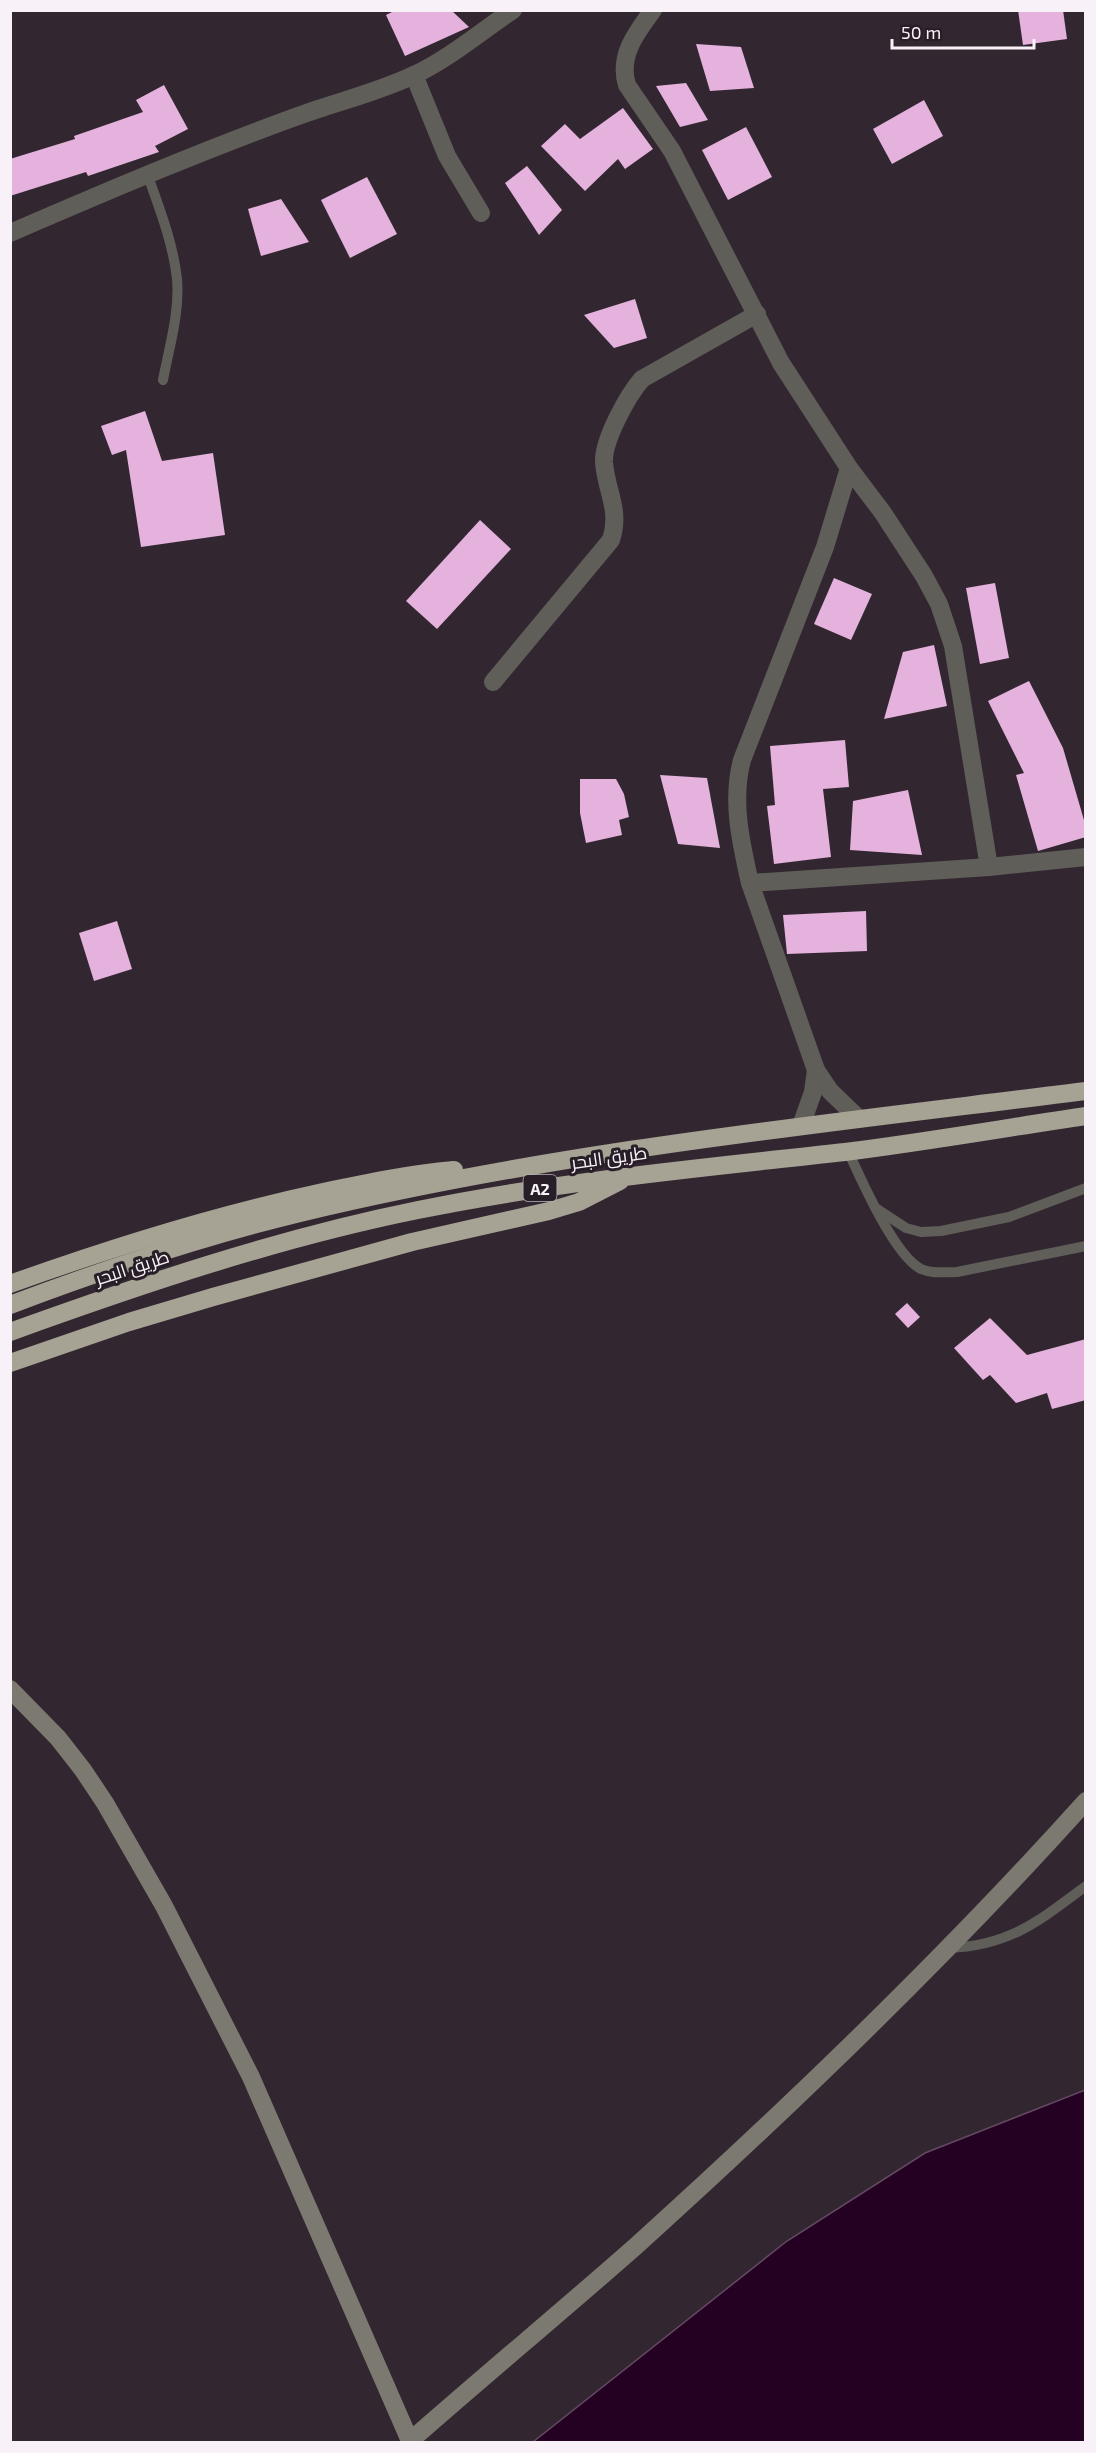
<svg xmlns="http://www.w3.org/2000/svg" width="1096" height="2453" font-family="'Exo 2',Cairo,sans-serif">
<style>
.water{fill:#240122;stroke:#644962;stroke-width:1.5}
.building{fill:#e4b2dd}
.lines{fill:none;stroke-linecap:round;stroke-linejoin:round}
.lane{stroke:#5f5e58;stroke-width:10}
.street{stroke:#5f5e58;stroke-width:18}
.secondary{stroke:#7c7a70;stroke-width:18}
.highway{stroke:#a6a394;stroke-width:18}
.labels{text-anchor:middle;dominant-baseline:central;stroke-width:6;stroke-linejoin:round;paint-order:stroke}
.shield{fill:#281e27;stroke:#bab2b9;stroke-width:1.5}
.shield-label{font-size:16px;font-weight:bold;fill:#f9f1f8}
.street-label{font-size:18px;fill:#f9f1f8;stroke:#281e27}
</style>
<rect width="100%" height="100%" fill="#322730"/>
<path class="water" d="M1085,2090V2442H533L787,2241L925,2153Z"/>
<g class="building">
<path d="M396,10H451L469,27L405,56L386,15Z"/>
<path d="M1018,10H1063L1067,39L1023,45Z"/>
<path d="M696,44L741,47L754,88L710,91Z"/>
<path d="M686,83L708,120L680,127L656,86Z"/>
<path d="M164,85L188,129L155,146L159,152L88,176L86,172L10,196V159L75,139L74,136L143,112L136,100Z"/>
<path d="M924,100L943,136L892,164L873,129Z"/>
<path d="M623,108L653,149L625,169L618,159L585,191L541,146L565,124L580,139Z"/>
<path d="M746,127L772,177L728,200L702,150Z"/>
<path d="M527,166L562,210L539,235L505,183Z"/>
<path d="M367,177L397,234L350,258L321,200Z"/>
<path d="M281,199L309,242L261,256L248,209Z"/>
<path d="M635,299L647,338L614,348L584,315Z"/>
<path d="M145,411L162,461L213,453L225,535L141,547L126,450L112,455L101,426Z"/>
<path d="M480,520L511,549L437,629L406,601Z"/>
<path d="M834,578L872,594L851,640L814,624Z"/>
<path d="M995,583L1009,658L980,664L966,588Z"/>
<path d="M934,645L947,706L884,719L903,652Z"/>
<path d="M1029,681L1063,748L1086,827V837L1038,851L1016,775L1024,773L988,701Z"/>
<path d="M845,740L849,787L823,789L831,857L774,864L767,806L775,805L770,746Z"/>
<path d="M660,775L707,778L720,848L678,844Z"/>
<path d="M580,779H616L624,794L629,817L619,820L622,835L586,843L580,813Z"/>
<path d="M908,790L922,855L850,850L853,801Z"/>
<path d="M866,911L867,951L787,954L783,915Z"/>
<path d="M117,921L132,969L94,981L79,933Z"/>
<path d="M907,1303L920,1317L908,1328L895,1314Z"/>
<path d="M990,1318L1027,1355L1086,1339V1400L1052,1409L1047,1393L1016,1403L990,1375L983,1380L954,1348Z"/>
</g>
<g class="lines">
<g class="lane">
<path d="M148,176C160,210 173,243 177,279C180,312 169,348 163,380"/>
<path d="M848,1151C861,1179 894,1255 921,1269C932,1274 945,1272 957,1272L1086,1246"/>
<path d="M877,1209L906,1228L921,1232L941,1231L1009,1217L1086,1188"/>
<path d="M949,1948C1009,1946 1039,1921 1086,1886"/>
</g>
<g class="street">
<path d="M653,10C636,33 618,56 627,85L672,151L781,363L849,468L883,513L924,576L939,604L953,646L989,867"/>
<path d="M414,75L447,156L481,213"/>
<path d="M10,233C105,192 201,151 298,116C336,102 376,93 414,75C450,58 480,32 513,10"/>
<path d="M849,468L825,547L742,760C731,801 741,843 750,883L816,1070L830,1091L859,1119"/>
<path d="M493,682L611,540C621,510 606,491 604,462C603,440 628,395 642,379L757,314"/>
<path d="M750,883L989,867L1086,857"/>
<path d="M801,1126L813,1092L816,1070"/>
</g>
<g class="secondary">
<path d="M10,1689L58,1738L83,1770L105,1803L164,1906L251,2077L410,2441"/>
<path d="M409,2442C484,2376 561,2312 636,2246C791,2106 946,1957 1086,1801"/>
</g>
<g class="highway">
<path d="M10,1284C113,1247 216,1215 323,1192C366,1183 409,1174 454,1170"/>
<path d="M10,1305C105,1269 201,1237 300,1213C557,1151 823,1124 1086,1091"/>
<path d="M10,1332C143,1284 279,1238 418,1210C560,1181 701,1168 845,1152C925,1142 1005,1128 1086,1116"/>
<path d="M10,1363L129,1322L213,1297L412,1242L549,1211L579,1202L620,1181"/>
</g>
</g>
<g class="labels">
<rect class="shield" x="523.5" y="1175" width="33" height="26" rx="4.5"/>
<g class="shield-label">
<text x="540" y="1188">A2</text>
</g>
<g class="street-label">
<text transform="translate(609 1157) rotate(-8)">طريق البحر</text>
<text transform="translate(132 1267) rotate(-18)">طريق البحر</text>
</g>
</g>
<rect width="1096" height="2453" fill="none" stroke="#f9f1f8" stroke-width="24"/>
<path d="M892 39v9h142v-9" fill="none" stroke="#f9f1f8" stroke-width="3"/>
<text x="901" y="39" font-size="18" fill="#f9f1f8" stroke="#281e27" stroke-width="4.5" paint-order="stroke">50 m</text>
</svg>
